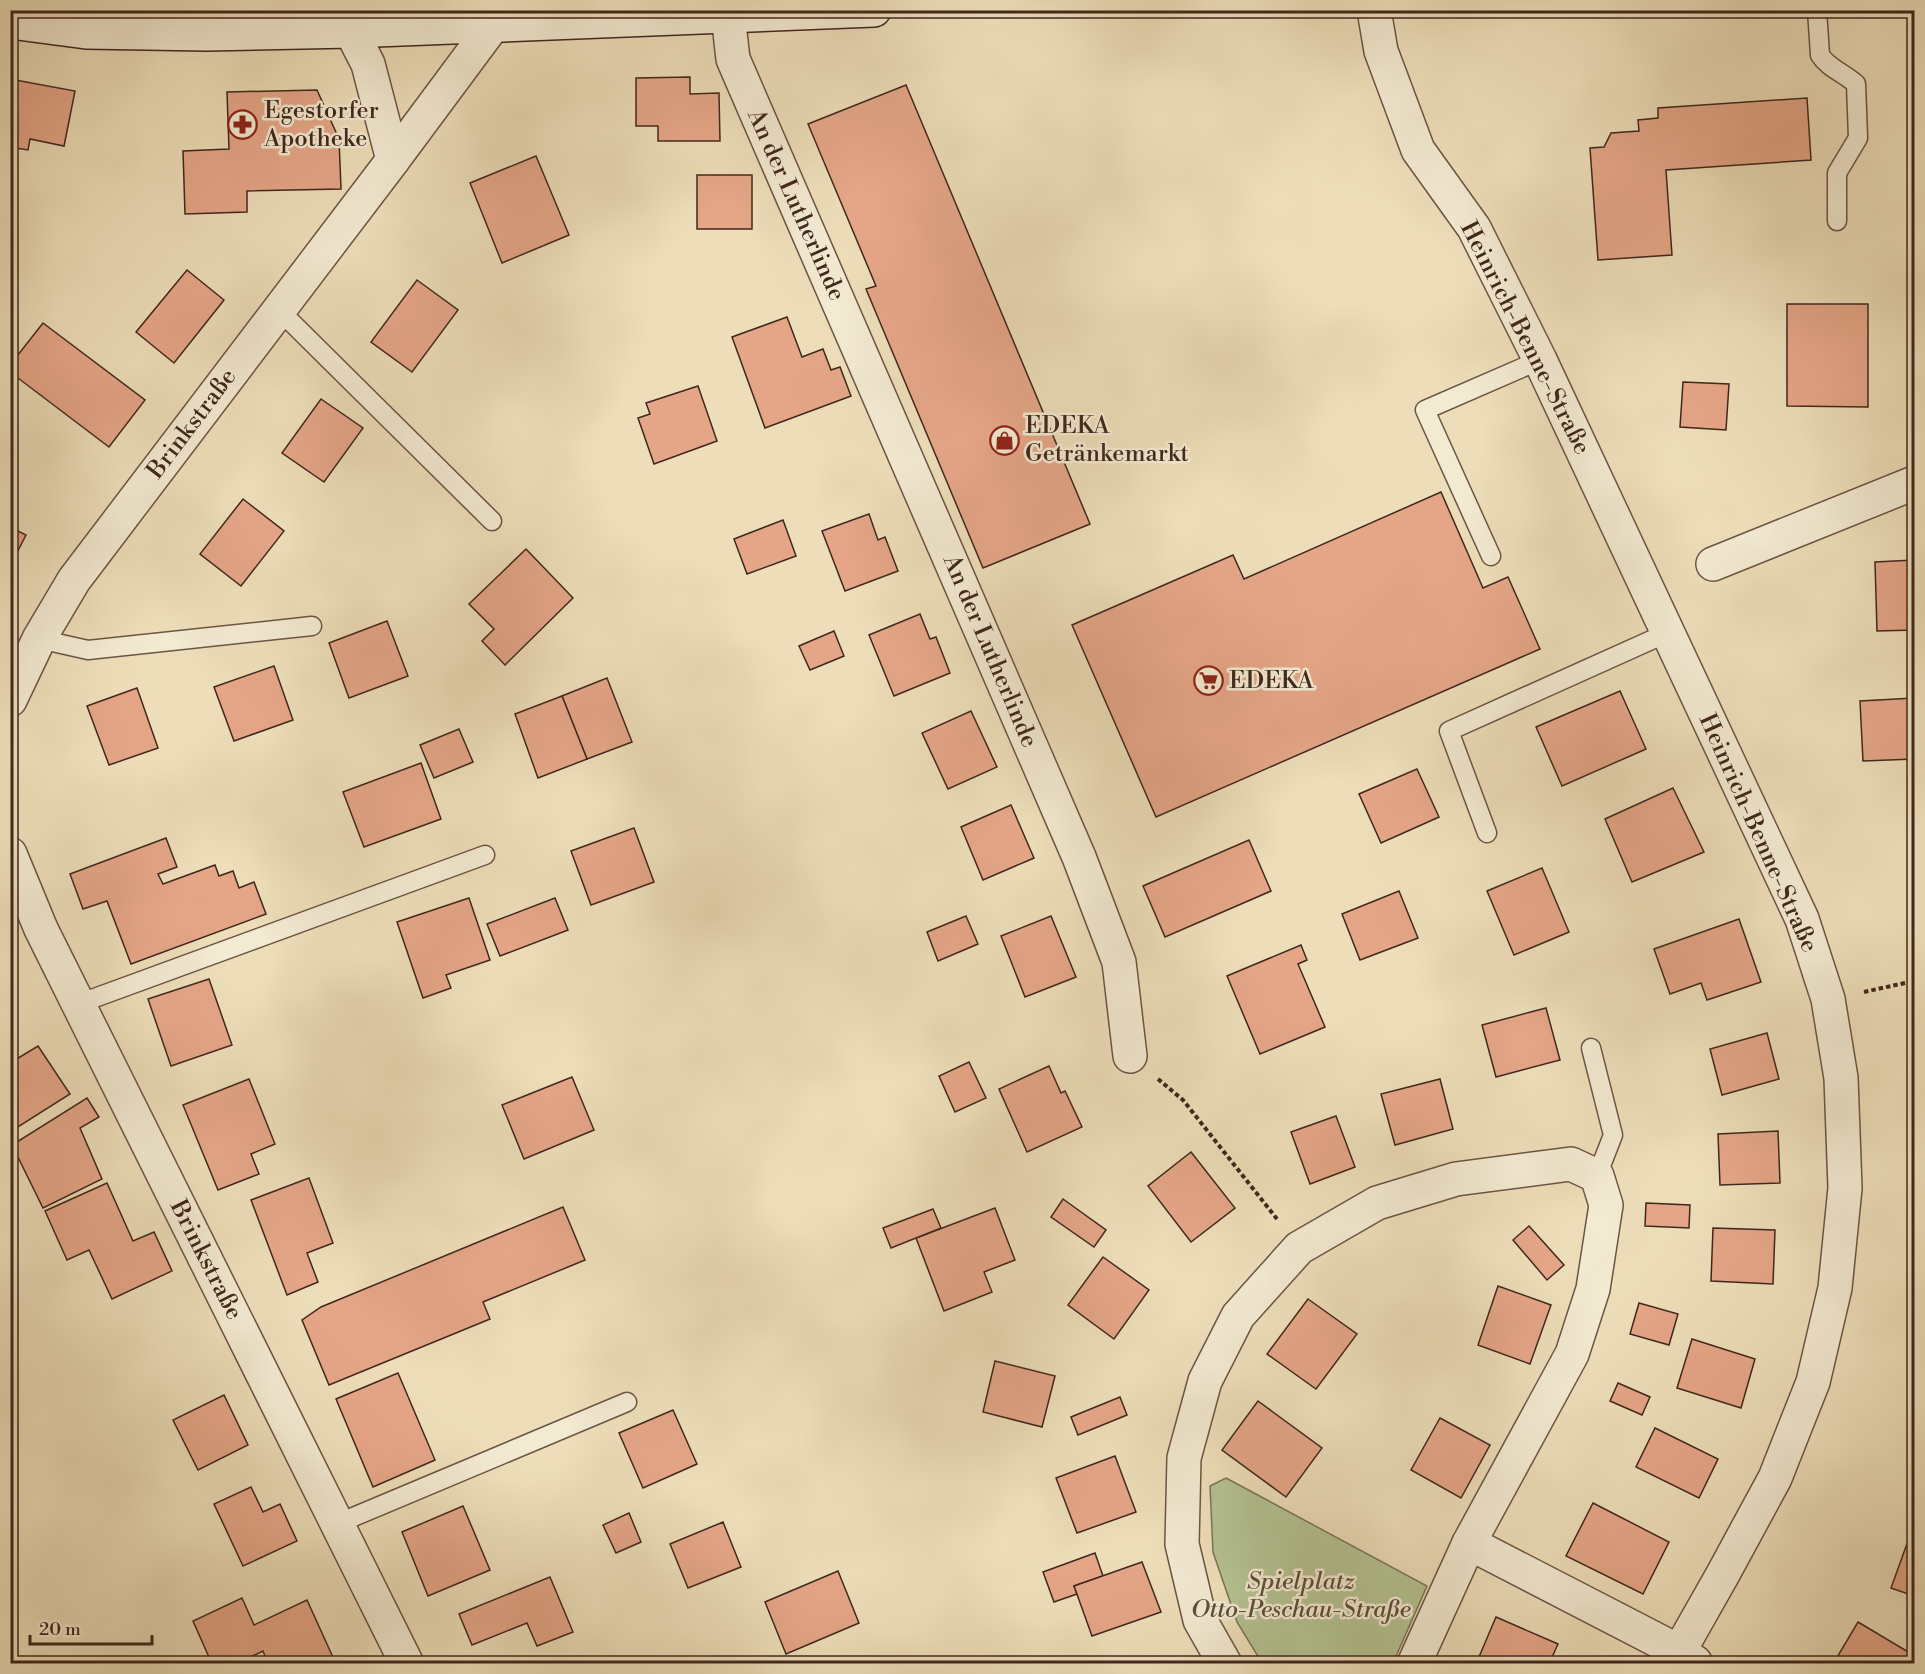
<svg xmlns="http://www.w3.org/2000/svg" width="1925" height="1674" font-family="'Libre Bodoni',serif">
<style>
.green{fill:#b4c292;stroke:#7a7458;stroke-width:1.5}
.building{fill:#e5a688;stroke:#40271d;stroke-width:1.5}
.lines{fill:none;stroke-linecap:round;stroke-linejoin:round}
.lane-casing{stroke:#6b5544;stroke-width:21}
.street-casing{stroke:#6b5544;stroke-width:36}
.secondary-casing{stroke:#40271d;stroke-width:36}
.path{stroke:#40271d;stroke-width:4;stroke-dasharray:4.5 3;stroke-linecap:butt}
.lane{stroke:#f3ead2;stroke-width:18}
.street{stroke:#f3ead2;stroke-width:33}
.secondary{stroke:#f3ead2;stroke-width:33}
.labels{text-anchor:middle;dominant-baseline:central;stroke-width:5;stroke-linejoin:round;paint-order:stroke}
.poi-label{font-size:24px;fill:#40271d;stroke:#f3ead2;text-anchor:start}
.street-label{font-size:24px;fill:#40271d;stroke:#f3ead2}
.park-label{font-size:24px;font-style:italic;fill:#5d4e3a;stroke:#f3ead2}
</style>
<rect width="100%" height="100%" fill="#eddeb9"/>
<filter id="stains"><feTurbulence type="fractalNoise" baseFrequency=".00333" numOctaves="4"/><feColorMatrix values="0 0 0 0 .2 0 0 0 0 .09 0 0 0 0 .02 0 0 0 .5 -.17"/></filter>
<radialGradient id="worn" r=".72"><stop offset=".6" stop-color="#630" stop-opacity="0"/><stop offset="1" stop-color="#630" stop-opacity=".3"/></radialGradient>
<path class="green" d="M1226,1478L1427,1586L1393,1663H1262L1237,1622L1213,1552L1210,1486Z"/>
<g class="building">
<path d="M690,77V94L719,93L720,141H658V126H636V78Z"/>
<path d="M10,79L75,91L64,146L30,139L28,150L10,147Z"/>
<path d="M906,85L1090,524L983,568L866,289L876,286L808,124Z"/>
<path d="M317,90L339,139L341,189L247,191V212L185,214L183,151L229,149L227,92Z"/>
<path d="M1807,98L1811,160L1666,170L1672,255L1598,260L1590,148L1604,147L1611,133L1639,131L1638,120L1658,118V108Z"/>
<path d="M536,156L569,235L502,263L470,183Z"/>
<rect x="697" y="175" width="55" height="54"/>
<path d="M187,270L224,300L174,363L136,332Z"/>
<path d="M417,280L458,310L412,372L371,342Z"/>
<path d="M1787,304H1868V407L1787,406Z"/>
<path d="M787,317L802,357L823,349L831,370L840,367L851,396L765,428L732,337Z"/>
<path d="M43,323L145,400L109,447L10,372V365Z"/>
<path d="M1683,382L1729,384L1726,430L1680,427Z"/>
<path d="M698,386L717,441L654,464L638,418L650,414L646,403Z"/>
<path d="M321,399L363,428L324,482L282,453Z"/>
<path d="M1441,492L1483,588L1508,577L1540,649L1156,817L1072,625L1233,555L1244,579Z"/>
<path d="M243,499L284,531L241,586L200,554Z"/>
<path d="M869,514L878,540L885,537L898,571L845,591L822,531Z"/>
<path d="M783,520L796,556L747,574L734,539Z"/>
<path d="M10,527L26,535L10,566Z"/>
<path d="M526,549L573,598L505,665L482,641L494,629L469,604Z"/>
<path d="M1914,560V630L1877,631L1875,562Z"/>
<path d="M920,614L930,639L936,637L950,673L894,696L869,635Z"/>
<path d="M387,621L408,676L349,698L329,643Z"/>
<path d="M834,631L844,656L810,670L799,646Z"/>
<path d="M274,666L293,720L234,741L214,687Z"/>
<path d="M607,678L632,742L587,759L562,696Z"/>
<path d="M137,688L158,748L109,765L87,706Z"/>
<path d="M1620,691L1646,749L1562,786L1536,727Z"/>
<path d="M562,696L587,759L538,778L515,714Z"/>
<path d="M1914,698V759L1863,761L1860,701Z"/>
<path d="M971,711L997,767L948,789L922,733Z"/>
<path d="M459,729L473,762L434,778L420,745Z"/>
<path d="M421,763L441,819L364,847L343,792Z"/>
<path d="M1417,769L1439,817L1381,843L1359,794Z"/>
<path d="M1673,788L1704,852L1632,882L1605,819Z"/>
<path d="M1011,805L1034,858L983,880L961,827Z"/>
<path d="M634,828L654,882L591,905L571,851Z"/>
<path d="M166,838L177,867L158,874L163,884L215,865L219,876L233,871L239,888L254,882L266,914L131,964L107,901L83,909L70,874Z"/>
<path d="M1249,840L1271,891L1165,937L1143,886Z"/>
<path d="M1542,868L1569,932L1514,955L1487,891Z"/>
<path d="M1399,891L1418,938L1360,960L1342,914Z"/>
<path d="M469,898L490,960L446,975L451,988L423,998L397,922Z"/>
<path d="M555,898L568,930L500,956L487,924Z"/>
<path d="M966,916L978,944L938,961L927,932Z"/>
<path d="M1051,916L1076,977L1025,997L1001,936Z"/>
<path d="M1739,919L1761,982L1707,1000L1701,983L1670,994L1654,949Z"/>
<path d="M1301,945L1307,960L1298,964L1325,1027L1260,1054L1227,976Z"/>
<path d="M209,979L232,1045L171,1066L148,999Z"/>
<path d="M1546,1008L1560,1060L1496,1077L1482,1025Z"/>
<path d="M1767,1033L1779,1079L1722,1095L1710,1049Z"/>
<path d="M38,1046L70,1094L10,1132V1063Z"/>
<path d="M969,1062L986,1098L955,1112L939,1076Z"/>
<path d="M1049,1066L1061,1093L1065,1091L1082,1127L1027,1152L999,1089Z"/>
<path d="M572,1077L594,1130L524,1159L502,1105Z"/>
<path d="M249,1079L275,1144L251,1154L259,1174L218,1190L183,1105Z"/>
<path d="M1440,1079L1453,1129L1395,1145L1381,1094Z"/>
<path d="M87,1098L99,1117L80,1128L102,1179L43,1208L12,1145Z"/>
<path d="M1336,1116L1355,1167L1310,1184L1291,1132Z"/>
<path d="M1778,1131L1780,1183L1720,1185L1718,1134Z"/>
<path d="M1191,1152L1235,1208L1191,1242L1148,1186Z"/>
<path d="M309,1178L333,1243L307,1253L318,1282L287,1295L251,1200Z"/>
<path d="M107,1183L133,1241L154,1232L172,1271L112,1299L89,1250L67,1260L45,1211Z"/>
<path d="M1063,1199L1106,1230L1094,1247L1051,1217Z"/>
<path d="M1646,1203L1690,1205L1689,1228L1645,1226Z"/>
<path d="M563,1207L585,1260L483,1302L490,1319L329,1385L302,1320L321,1307Z"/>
<path d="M995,1208L1015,1260L984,1272L992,1292L944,1311L916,1238Z"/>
<path d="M933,1209L941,1228L891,1248L883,1228Z"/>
<path d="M1529,1226L1564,1265L1547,1280L1513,1240Z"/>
<path d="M1713,1228L1775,1230L1773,1284L1711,1281Z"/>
<path d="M1103,1257L1149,1290L1114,1339L1068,1305Z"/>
<path d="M1498,1286L1551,1305L1530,1364L1478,1345Z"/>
<path d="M1308,1299L1357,1334L1316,1389L1267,1354Z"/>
<path d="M1639,1303L1678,1314L1669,1345L1630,1334Z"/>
<path d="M1692,1339L1755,1359L1741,1408L1677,1388Z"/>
<path d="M995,1361L1055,1376L1042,1427L983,1412Z"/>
<path d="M398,1373L435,1460L373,1487L336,1399Z"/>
<path d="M1618,1383L1650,1397L1642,1415L1610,1401Z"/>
<path d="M224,1395L248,1445L198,1470L173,1420Z"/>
<path d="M1120,1397L1127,1415L1078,1435L1071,1417Z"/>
<path d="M1258,1401L1322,1448L1286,1497L1222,1450Z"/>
<path d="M673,1410L697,1464L643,1488L619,1433Z"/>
<path d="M1440,1418L1490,1445L1461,1498L1411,1470Z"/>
<path d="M1655,1428L1718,1459L1699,1498L1636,1467Z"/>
<path d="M1115,1456L1136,1512L1077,1533L1056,1478Z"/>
<path d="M251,1487L263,1512L280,1504L297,1541L243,1566L214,1504Z"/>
<path d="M1593,1503L1669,1542L1643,1594L1566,1556Z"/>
<path d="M463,1506L490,1570L428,1596L402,1532Z"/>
<path d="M629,1513L641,1542L616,1553L603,1525Z"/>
<path d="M723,1522L741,1567L688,1588L670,1544Z"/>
<path d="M1913,1527L1914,1528V1596L1891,1588Z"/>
<path d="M1095,1553L1103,1576L1074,1586L1077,1594L1054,1602L1043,1572Z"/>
<path d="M1142,1562L1161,1612L1092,1636L1074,1586Z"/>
<path d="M838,1571L859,1623L786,1654L765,1602Z"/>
<path d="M550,1577L573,1632L537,1646L527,1623L472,1645L459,1614Z"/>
<path d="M242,1598L254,1625L307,1600L336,1664H268L263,1651L236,1664H212L193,1621Z"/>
<path d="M1496,1617L1558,1644L1549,1664H1476Z"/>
<path d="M1858,1622L1910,1653L1903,1664H1833Z"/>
</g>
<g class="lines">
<defs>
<g id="lane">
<path d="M1817,10L1820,55C1828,68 1844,73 1856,84L1858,138L1837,173V221"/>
<path d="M279,310L492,521"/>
<path d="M1491,556L1425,410L1540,360"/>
<path d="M39,639L88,650L312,626"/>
<path d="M1487,833L1449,731L1667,633"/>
<path d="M78,1004L485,855"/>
<path d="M1591,1048L1613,1135L1597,1176"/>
<path d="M339,1523L627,1402"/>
</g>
<g id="street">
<path d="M1374,10L1381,51L1418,150L1474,228L1540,360L1802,919L1828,999L1841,1078L1845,1188L1835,1288L1813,1382L1775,1478L1723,1574L1672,1664"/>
<path d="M728,15L733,59L1079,857L1119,962L1130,1056"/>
<path d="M393,160L494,24"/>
<path d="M1713,564L1914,483"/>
<path d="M10,700L39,639L74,580L393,160L368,64L351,31"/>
<path d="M10,854L41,929L407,1664"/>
<path d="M1469,1543L1678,1651L1695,1662"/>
<path d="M1225,1664L1200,1620L1182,1544L1184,1458L1205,1381L1238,1316L1299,1248L1377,1203L1456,1179L1571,1164L1597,1176L1606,1205L1593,1289L1572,1354L1469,1543L1414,1664"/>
</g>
<path id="secondary" d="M10,22L86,32L207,34L351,31L874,10"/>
</defs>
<use href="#lane" class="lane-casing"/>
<use href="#street" class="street-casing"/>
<use href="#secondary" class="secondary-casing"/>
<g class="path">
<path d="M1864,992L1914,981"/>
<path d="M1158,1079L1183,1100L1277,1219"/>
</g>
<use href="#lane" class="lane"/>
<use href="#street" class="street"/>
<use href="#secondary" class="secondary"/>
</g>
<defs>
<symbol id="pharmacy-ring" viewBox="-11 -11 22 22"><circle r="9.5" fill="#f3ead2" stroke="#8f2418" stroke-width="1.5"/><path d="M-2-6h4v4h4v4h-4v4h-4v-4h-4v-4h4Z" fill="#8f2418"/></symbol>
<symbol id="shop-ring" viewBox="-11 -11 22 22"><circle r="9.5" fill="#f3ead2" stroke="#8f2418" stroke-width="1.5"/><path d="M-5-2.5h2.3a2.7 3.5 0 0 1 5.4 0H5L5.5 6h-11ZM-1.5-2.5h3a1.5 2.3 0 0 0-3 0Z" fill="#8f2418"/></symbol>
<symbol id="supermarket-ring" viewBox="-11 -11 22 22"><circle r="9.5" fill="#f3ead2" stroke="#8f2418" stroke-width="1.5"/><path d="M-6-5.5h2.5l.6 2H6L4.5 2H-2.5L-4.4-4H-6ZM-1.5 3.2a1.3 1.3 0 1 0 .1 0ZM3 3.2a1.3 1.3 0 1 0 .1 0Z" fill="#8f2418"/></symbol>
</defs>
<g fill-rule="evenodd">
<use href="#pharmacy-ring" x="226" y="108" width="33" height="33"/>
<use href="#shop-ring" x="988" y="424" width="33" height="33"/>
<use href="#supermarket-ring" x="1192" y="664" width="33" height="33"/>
</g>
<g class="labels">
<g class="poi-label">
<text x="264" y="111">Egestorfer<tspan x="264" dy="28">Apotheke</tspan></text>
<text x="1025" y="426">EDEKA<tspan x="1025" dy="28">Getränkemarkt</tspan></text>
<text x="1229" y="681">EDEKA</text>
</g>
<g class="street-label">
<text transform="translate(796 205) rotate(66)">An der Lutherlinde</text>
<text transform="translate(1525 338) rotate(63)">Heinrich-Benne-Straße</text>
<text transform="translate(192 424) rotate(-53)">Brinkstraße</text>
<text transform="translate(990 651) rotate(67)">An der Lutherlinde</text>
<text transform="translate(1758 833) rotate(66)">Heinrich-Benne-Straße</text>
<text transform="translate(206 1260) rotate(63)">Brinkstraße</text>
</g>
<g class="park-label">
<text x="1301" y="1582">Spielplatz<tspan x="1301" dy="28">Otto-Peschau-Straße</tspan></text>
</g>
</g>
<rect width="1925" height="1674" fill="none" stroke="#eddeb9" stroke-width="36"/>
<rect x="12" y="12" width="1901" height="1650" fill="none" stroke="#40271d" stroke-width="3"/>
<rect x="18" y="18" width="1889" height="1638" fill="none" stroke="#40271d" stroke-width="1.5"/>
<path d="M30 1635v9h122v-9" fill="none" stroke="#40271d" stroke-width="3"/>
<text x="39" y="1635" font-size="18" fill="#40271d" stroke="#f3ead2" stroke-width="4.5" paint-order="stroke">20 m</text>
<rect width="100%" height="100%" filter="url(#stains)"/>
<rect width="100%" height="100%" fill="url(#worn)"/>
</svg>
